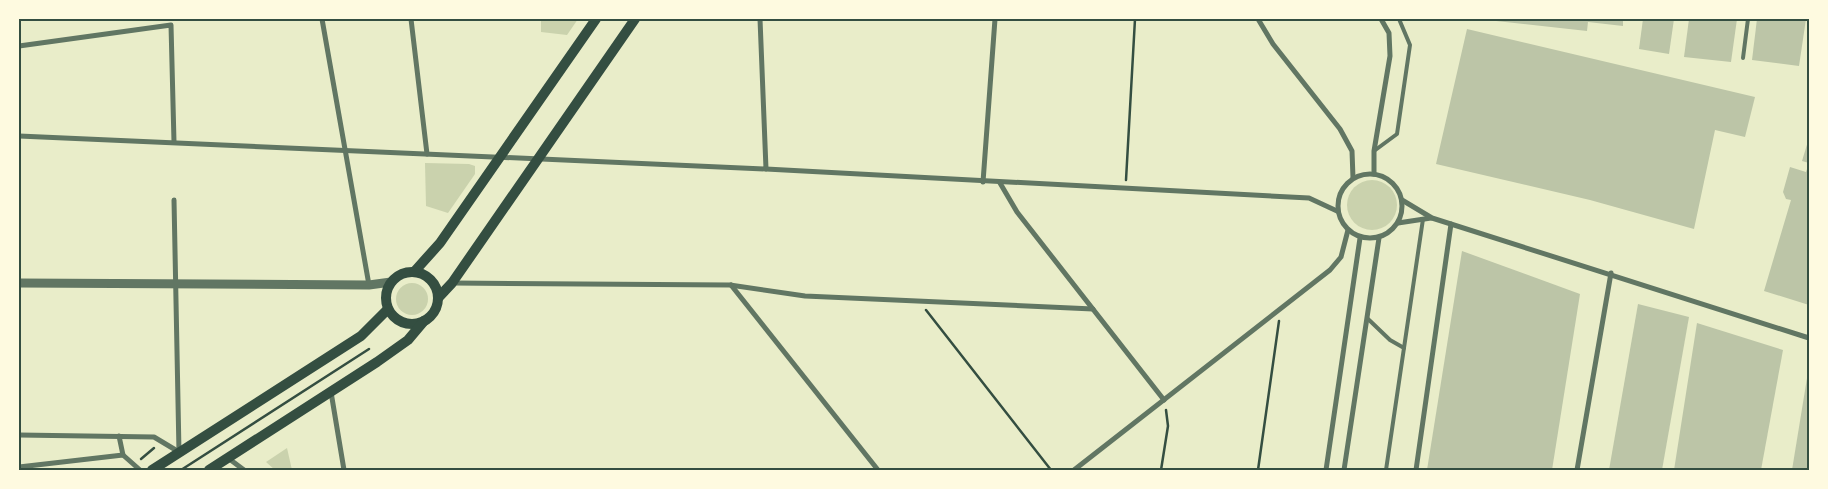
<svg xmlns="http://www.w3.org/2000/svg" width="1828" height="489" font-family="'IBM Plex Sans',sans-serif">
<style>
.green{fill:#cad2ad}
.building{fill:#bcc5a7}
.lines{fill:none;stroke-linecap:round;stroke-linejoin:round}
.path{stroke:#344e41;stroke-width:2.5}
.service{stroke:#617663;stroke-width:4}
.minor{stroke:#617663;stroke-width:5}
.tertiary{stroke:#617663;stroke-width:9}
.secondary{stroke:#344e41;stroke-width:10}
.neatline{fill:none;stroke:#344e41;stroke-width:2}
</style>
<rect width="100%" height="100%" fill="#e9edc9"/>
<g class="green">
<path d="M541,19H578L567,35L541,32Z"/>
<path d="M425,163L469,164L475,166V174L448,213L426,206Z"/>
<circle cx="1372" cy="205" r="25"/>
<circle cx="412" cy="299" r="16"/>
<path d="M287,448L292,470H275L266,462Z"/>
</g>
<g class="building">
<path d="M1496,19H1623V26L1588,22L1587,31L1496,21Z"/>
<path d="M1643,19H1674L1669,54L1639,49Z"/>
<path d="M1689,19H1737L1731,62L1684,57Z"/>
<path d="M1757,19H1806L1799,66L1752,60Z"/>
<path d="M1467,29L1755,97L1745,137L1715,130L1694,229L1590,200L1436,164Z"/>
<path d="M1809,138V163L1802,161Z"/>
<path d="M1809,163V305L1764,291L1791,200L1786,199L1783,192L1790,167L1806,172Z"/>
<path d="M1462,251L1580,294L1552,470H1427Z"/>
<path d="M1638,304L1689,317L1662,470H1609Z"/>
<path d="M1697,323L1783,350L1761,470H1674Z"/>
<path d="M1808,372L1809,470H1792Z"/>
</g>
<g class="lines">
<g class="path">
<path d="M1126,180L1135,19"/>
<path d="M926,310L1051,470"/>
<path d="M141,459L154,448"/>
<path d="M181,470L369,349"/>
<path d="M1161,470L1168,426L1166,410"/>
<path d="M1258,470L1279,321"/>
</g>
<g class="service">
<path d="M1743,58L1748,19"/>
<path d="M1374,151L1397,134L1410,45L1399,19"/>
<path d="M1367,318L1390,340L1404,348"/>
<path d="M1386,470L1423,219"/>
</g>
<g class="minor">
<path d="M322,19L369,285"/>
<path d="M411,19L427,154"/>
<path d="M760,19L766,169"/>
<path d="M1258,19L1273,44L1340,129L1352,151L1353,178"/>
<path d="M19,46L171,25L174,142"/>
<path d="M19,136L766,169L1309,198L1337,211"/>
<circle cx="1370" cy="206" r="32"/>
<path d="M1374,174V151L1390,56L1389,33L1381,19"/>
<path d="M983,182L995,19"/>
<path d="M1000,183L1017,212L1164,400"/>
<path d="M174,200L179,452"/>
<path d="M1402,200L1432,218L1809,338"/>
<path d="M1398,223L1431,218"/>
<path d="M452,283L730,285L805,296L1093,309"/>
<path d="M731,285L878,470"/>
<path d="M331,392L344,470"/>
<path d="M19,435L154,437L179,452"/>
<path d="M119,436L123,455"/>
<path d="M228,458L244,470"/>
<path d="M19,467L123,455L140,470"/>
<path d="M1074,470L1330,270L1341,257L1348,230"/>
<path d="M1326,470L1360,238"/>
<path d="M1344,470L1379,238"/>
<path d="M1416,470L1451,224"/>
<path d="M1577,470L1611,273"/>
</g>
<path class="tertiary" d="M19,283L369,285L391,282"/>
<g class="secondary">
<circle cx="412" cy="298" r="26"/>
<path d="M414,272L440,243L596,19"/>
<path d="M438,298L452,283L635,19"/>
<path d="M152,470L361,336L388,309"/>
<path d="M209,470L377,362L408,340L424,321"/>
</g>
</g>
<rect width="1828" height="489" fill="none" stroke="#fefae0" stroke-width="40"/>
<rect x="20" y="20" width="1788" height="449" class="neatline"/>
</svg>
